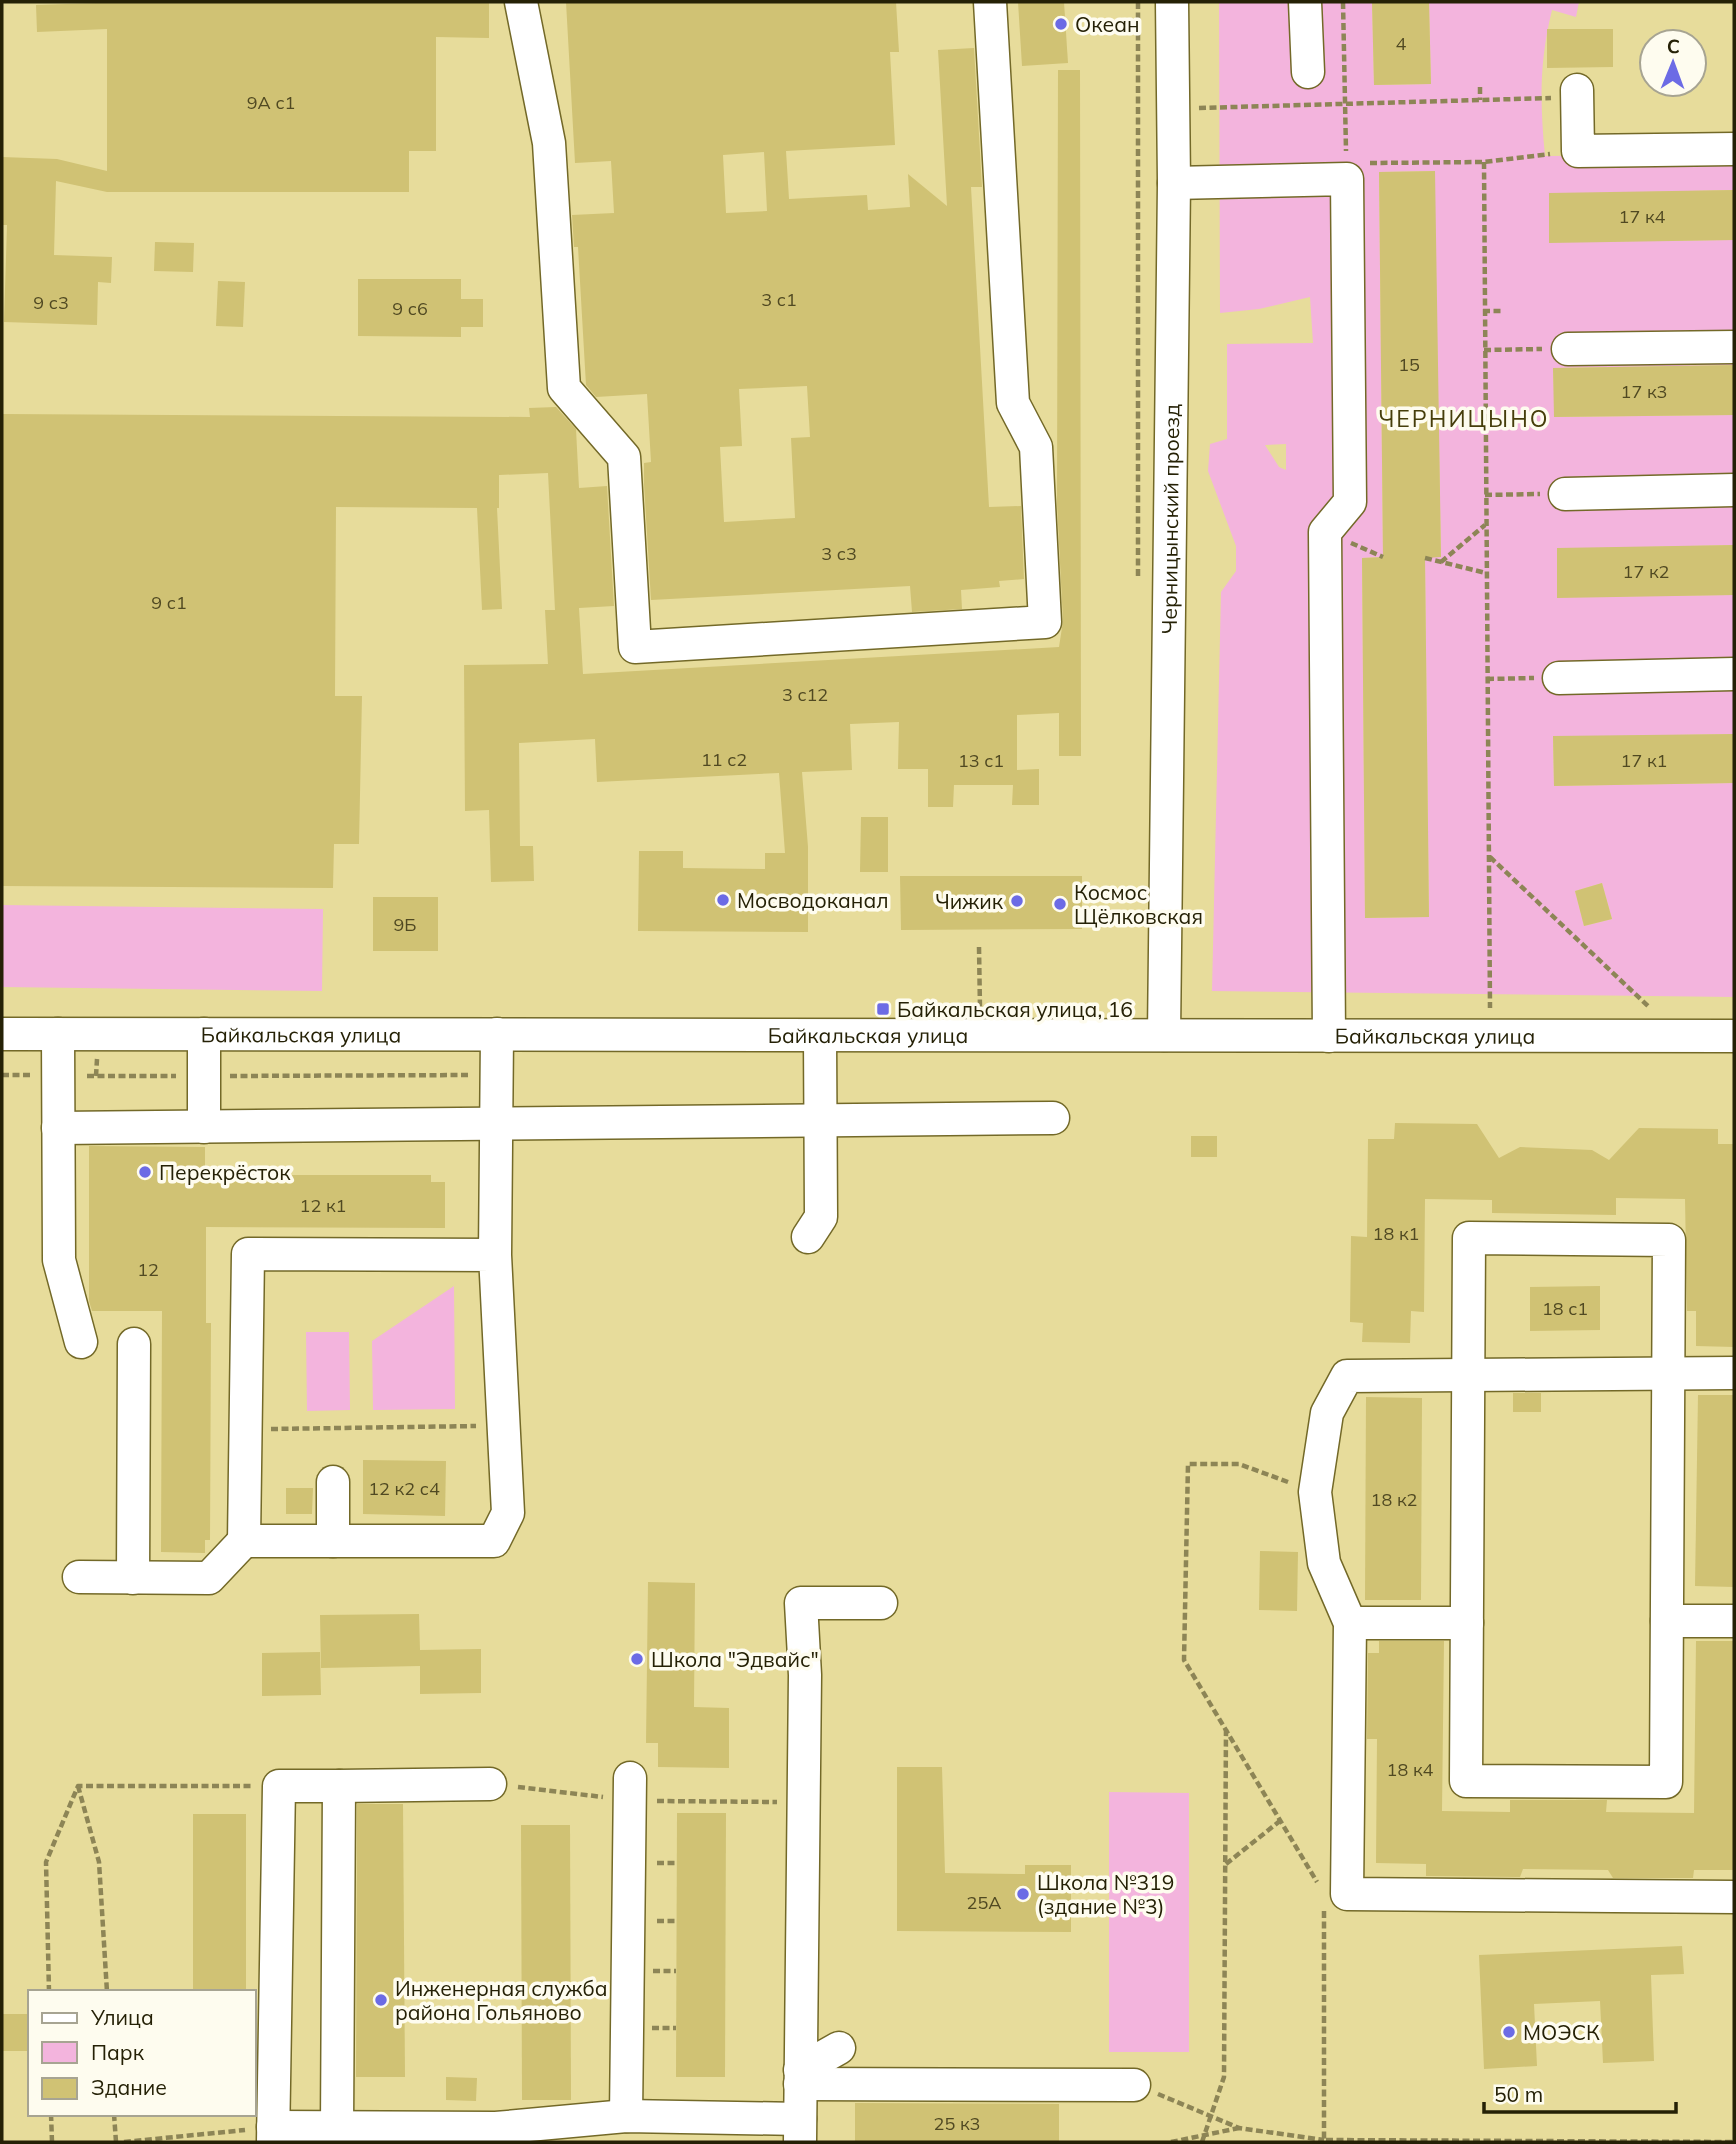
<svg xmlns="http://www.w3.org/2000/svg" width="1736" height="2144" font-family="Mulish,sans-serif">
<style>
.green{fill:#f3b4dd;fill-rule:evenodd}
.building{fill:#d0c274;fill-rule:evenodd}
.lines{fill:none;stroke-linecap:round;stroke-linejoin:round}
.minor-casing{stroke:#736928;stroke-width:35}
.path{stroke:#8d8556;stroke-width:4.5;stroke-dasharray:7 3.5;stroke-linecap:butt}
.minor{stroke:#fff;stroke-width:32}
.poi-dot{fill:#6c6be5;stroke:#fefcef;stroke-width:2.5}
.labels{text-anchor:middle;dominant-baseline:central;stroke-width:7;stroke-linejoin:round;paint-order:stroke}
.number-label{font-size:18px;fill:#504922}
.poi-label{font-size:21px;fill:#252106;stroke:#fefcef;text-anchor:start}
.street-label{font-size:21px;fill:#252106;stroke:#fefcef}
.neighbourhood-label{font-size:23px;letter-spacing:2px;fill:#463e0b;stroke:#fefcef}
</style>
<rect width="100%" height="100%" fill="#e7dc9b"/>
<g class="green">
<path d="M1219,2H1372L1374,85L1431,84L1429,2H1579L1576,17L1552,10C1539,63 1540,103 1545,156L1734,155V190L1549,194V242L1734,240V365L1553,368L1555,417L1734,415V545L1557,549L1558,597L1734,595V734L1553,737L1554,786L1734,783V997L1212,991L1221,592L1236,571V546L1208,471L1210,444L1227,439V344L1313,343L1310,297L1259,309L1220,313ZM1434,171L1441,556L1425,558L1429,917L1365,918L1362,558L1383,557L1379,172ZM1286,444V470L1279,467L1265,445ZM1602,883L1612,919L1584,926L1575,891Z"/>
<path d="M2,905L323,909L322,991L2,987Z"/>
<path d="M454,1286L455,1409L373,1410L372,1341Z"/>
<path d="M306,1332H349L350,1410L307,1411Z"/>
<path d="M1109,1792L1189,1793V2052H1109Z"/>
</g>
<g class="building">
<path d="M127,2H489V38L436,37V151H409V192H107L56,181L54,255L112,257L111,283L98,282L97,325L4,322L7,225H2V157L57,159L107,171V29L37,32L36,5Z"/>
<path d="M566,2H896L899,52H890L895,145L786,151L789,199L867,195L868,210L910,207L908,174L947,206L938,50L974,48L982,187H971L989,507L1021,506L1024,579L999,581L1000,587L961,590L962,609L912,612L910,586L651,600L644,484V463L651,462L647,394L596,397L586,385L578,247H574L572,215L614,213L611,161L575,163ZM764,152L767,211L726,213L723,155ZM807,386L810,437L791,438L795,518L724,522L720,447L742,446L739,389Z"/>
<path d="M1018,2H1064L1068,63L1022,66Z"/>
<path d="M1372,2H1429L1431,84L1374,85Z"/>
<path d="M1547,29H1613V67L1547,68Z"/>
<path d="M1058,70H1080L1081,756H1059V713L1017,715V770L1039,769V805H1012L1013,785H954L953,807H928V769H898L899,722L850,724L852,770L802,772L808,847V932L638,931L639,851H683V868L765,869V853H785L779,773L597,782L595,739L519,743L520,846H533L534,881L491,882L489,810L465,811L464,665L548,664L545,610H555L548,473L499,475V508H497L502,609L482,610L477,508L336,507L335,696H362L359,844H334L333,888L2,886L3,414L530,417L529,408L556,407L576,429L579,488L607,486L614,606L579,608L583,674L1059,647L1063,621L1057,504Z"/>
<path d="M1435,171L1441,557L1425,558L1429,917L1365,918L1362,558L1383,557L1379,172Z"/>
<path d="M1734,190V240L1549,243V193Z"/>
<path d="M155,242L194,243L193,272L154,271Z"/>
<path d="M358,279H461V299H483V327H461V337L358,336Z"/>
<path d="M218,281L245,282L243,327L216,326Z"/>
<path d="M1734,365V415L1554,417L1553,368Z"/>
<path d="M1734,545V595L1557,598V548Z"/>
<path d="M1734,734V783L1554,786L1553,736Z"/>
<path d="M861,817H888V872H860Z"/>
<path d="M900,876H1082V929L901,930Z"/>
<path d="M1602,883L1612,919L1584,926L1575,891Z"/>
<rect x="373" y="897" width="65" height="54"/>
<path d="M1395,1123L1477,1124L1499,1158L1520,1147L1592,1150L1609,1160L1639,1128L1718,1129V1144H1734V1347L1696,1346V1311H1687L1685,1199L1616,1198V1215L1492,1213V1200L1425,1199L1424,1312L1411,1311L1410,1343L1362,1342L1363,1323L1350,1322L1351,1236L1367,1237L1368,1139H1394Z"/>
<rect x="1191" y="1136" width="26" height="21"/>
<path d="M89,1146L205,1147V1175H431V1182H445V1228L206,1227V1323H211L210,1540H205V1553L161,1552L162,1311H92L89,1301Z"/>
<path d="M1600,1286V1330L1530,1331V1287Z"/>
<rect x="1513" y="1393" width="28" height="19"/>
<path d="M1698,1395H1734V1587L1695,1586Z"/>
<path d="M1366,1397L1422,1398L1421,1600H1365Z"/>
<path d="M363,1460L446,1461L445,1516L363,1514Z"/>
<path d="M286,1488H313L312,1514H286Z"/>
<path d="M1260,1551L1298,1552L1297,1611L1259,1610Z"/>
<path d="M648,1582L695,1583L694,1707L729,1708V1768L658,1767V1743H646Z"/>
<path d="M419,1614L420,1650L481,1649V1693L420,1694V1666L321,1668L320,1615Z"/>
<path d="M1379,1641H1444L1442,1811L1510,1812V1800H1607L1606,1812L1694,1813L1696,1641H1734V1870H1694L1693,1878H1613L1608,1870L1523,1869L1520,1877L1426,1876V1864L1376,1863L1377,1739H1367L1368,1653H1379Z"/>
<path d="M320,1652L321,1695L262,1696V1653Z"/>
<path d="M897,1767H942L945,1873L1025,1874V1865H1071V1932L897,1931Z"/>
<path d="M357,1804H403L405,2077H356Z"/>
<path d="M677,1813H726L725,2077H676Z"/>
<rect x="193" y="1814" width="53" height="178"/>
<path d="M521,1825H570L571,2100H522Z"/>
<path d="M1682,1946L1684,1974L1651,1975L1654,2061L1603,2063L1600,2001L1534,2004L1537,2066L1484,2069L1479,1955Z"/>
<rect x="2" y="2014" width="28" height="37"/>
<path d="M446,2077L477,2078L476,2101L446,2100Z"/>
<path d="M855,2103L1059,2104V2142H855Z"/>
</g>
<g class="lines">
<defs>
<g id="minor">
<path d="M521,2L549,143L564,388L624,457L635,647L1045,622L1036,447L1013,403L990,2"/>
<path d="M1305,2L1308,72"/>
<path d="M1577,90L1578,151L1734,149"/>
<path d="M1174,183L1347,179L1350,502L1325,532L1329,1036"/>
<path d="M1568,349L1734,347"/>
<path d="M1565,494L1734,490"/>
<path d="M1559,678L1734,674"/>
<path id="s1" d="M2,1034L1734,1036"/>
<path d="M58,1034L59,1260L81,1342"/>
<path d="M204,1034V1127"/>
<path id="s2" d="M1164,1035L1174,183L1172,2"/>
<path d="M58,1128L1053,1118"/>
<path d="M808,1237L821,1217L820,1037"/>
<path d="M1469,1238L1669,1240L1666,1782L1466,1781Z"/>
<path d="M495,1255L248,1254L244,1541H494L508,1513L495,1255L497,1034"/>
<path d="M1734,1373L1347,1376L1327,1413L1315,1492L1324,1563L1350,1623L1347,1894L1734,1897"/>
<path d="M333,1482V1541"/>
<path d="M79,1577L209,1578L244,1541"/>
<path d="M133,1578L134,1344"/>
<path d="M1667,1621H1734"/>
<path d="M1350,1623H1467"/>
<path d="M339,1786L490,1784"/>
<path d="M800,2070L839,2048"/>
<path d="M800,2084L1134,2085"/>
<path d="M626,2116L630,1778"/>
<path d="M273,2127L496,2128L626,2116L800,2119"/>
<path d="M273,2142L279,1786H339L337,2128"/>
<path d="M800,2142L805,1675L801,1603H881"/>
</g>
</defs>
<use href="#minor" class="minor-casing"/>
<g class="path">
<path d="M1138,2V576"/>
<path d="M1343,2L1346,151"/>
<path d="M1480,87V100"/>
<path d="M1199,108L1551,98"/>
<path d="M1484,162L1490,1008"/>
<path d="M1370,163L1484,162L1550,154"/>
<path d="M1483,311H1501"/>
<path d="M1484,350L1542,349"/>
<path d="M1485,495L1540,494"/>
<path d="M1351,543L1383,557"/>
<path d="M1425,558L1486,573"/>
<path d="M1441,562L1485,525"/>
<path d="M1487,679L1534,678"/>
<path d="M1490,857L1649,1007"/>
<path d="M979,947L980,1009"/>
<path d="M2,1075H32"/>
<path d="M87,1076H176"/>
<path d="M96,1076L97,1059"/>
<path d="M230,1076L470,1075"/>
<path d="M271,1429L476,1426"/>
<path d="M1288,1482L1239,1464H1188L1184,1660L1317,1882"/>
<path d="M78,1786L99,1862L107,1992"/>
<path d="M518,1787L603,1797"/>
<path d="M657,1801L777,1802"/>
<path d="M657,1863H677"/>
<path d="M1226,1864L1281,1820"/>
<path d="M1324,1911V2140L1734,2142"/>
<path d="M657,1921H677"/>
<path d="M653,1971H676"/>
<path d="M49,1992L46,1862L78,1786H251"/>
<path d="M652,2028H676"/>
<path d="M1158,2094L1239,2128L1324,2140"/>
<path d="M51,2114L52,2142"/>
<path d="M114,2114L116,2142"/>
<path d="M124,2142L245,2130"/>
<path d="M1171,2142L1239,2128"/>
<path d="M1202,2142L1224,2077L1226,1727"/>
</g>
<use href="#minor" class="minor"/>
</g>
<g class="poi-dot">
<circle cx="1061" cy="24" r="7"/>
<circle cx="723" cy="900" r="7"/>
<circle cx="1017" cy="901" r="7"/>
<circle cx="1060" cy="904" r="7"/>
<rect x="876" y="1002" width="14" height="14" rx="3.5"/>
<circle cx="145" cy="1172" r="7"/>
<circle cx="637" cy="1659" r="7"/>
<circle cx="1023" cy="1894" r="7"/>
<circle cx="381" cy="2000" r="7"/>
<circle cx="1509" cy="2032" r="7"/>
</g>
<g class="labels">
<g class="number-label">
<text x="1401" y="43">4</text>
<text x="271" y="102">9А с1</text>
<text x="1642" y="216">17 к4</text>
<text x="779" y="299">3 с1</text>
<text x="51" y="302">9 с3</text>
<text x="410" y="308">9 с6</text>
<text x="1409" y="364">15</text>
<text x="1644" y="391">17 к3</text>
<text x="839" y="553">3 с3</text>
<text x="1646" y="571">17 к2</text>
<text x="169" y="602">9 с1</text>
<text x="805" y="694">3 с12</text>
<text x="724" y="759">11 с2</text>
<text x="981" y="760">13 с1</text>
<text x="1644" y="760">17 к1</text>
<text x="405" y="924">9Б</text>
<text x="323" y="1205">12 к1</text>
<text x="1396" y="1233">18 к1</text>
<text x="148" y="1269">12</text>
<text x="1565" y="1308">18 с1</text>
<text x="404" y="1488">12 к2 с4</text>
<text x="1394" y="1499">18 к2</text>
<text x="1410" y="1769">18 к4</text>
<text x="984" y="1902">25А</text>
<text x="957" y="2123">25 к3</text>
</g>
<g class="poi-label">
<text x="1075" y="24">Океан</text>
<text x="1074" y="892">Космос<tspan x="1074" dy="24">Щёлковская</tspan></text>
<text x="737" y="900">Мосводоканал</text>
<text x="1003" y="901" text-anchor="end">Чижик</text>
<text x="897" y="1009">Байкальская улица, 16</text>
<text x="159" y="1172">Перекрёсток</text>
<text x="651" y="1659">Школа "Эдвайс"</text>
<text x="1037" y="1882">Школа №319<tspan x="1037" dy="24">(здание №3)</tspan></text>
<text x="395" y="1988">Инженерная служба<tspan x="395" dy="24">района Гольяново</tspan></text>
<text x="1523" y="2032">МОЭСК</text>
</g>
<g class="street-label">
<text stroke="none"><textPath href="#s2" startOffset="516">Черницынский проезд</textPath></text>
<text stroke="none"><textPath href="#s1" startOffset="299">Байкальская улица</textPath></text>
<text stroke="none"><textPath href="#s1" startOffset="866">Байкальская улица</textPath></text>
<text stroke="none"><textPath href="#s1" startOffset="1433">Байкальская улица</textPath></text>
</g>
<g class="neighbourhood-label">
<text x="1464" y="418">ЧЕРНИЦЫНО</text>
</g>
</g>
<rect width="1736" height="2144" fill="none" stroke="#252106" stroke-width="7"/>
<rect x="28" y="1990" width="228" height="126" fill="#fefcef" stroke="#a7a492" stroke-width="2"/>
<rect x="42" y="2013" width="35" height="10" fill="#ffffff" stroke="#a7a492" stroke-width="2"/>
<text x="91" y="2025" font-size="21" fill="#252106">Улица</text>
<rect x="42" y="2042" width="35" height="21" fill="#f3b4dd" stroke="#a7a492" stroke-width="2"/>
<text x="91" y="2060" font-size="21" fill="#252106">Парк</text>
<rect x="42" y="2078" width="35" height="21" fill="#d0c274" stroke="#a7a492" stroke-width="2"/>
<text x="91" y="2095" font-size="21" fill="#252106">Здание</text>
<g transform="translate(1673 63) rotate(1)"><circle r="33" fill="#fefcef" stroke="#a7a492" stroke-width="2"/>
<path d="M0-5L12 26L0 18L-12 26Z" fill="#6c6be5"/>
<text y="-10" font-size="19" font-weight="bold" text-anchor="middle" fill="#252106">С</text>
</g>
<path d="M1484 2102v10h192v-10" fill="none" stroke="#252106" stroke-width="3.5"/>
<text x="1494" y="2102" font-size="21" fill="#252106" stroke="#fefcef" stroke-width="5" paint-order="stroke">50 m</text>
</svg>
